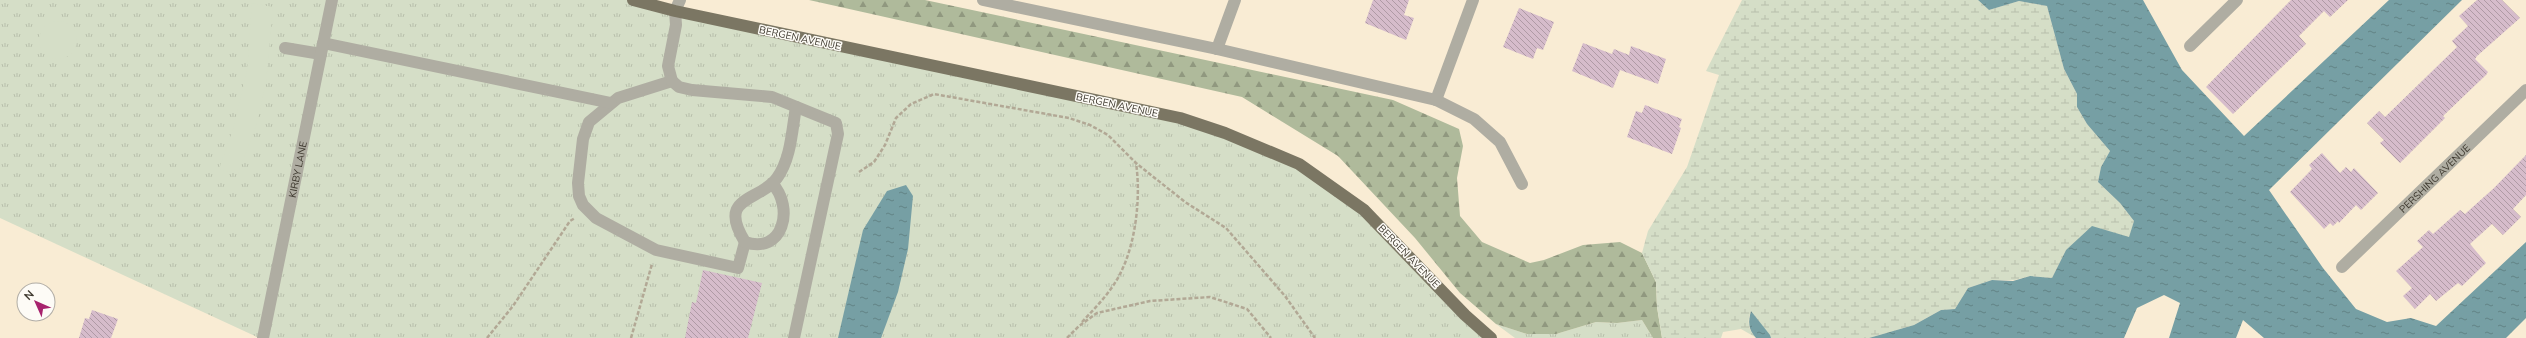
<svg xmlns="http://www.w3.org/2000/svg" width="2526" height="338" font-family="Mulish,sans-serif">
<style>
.grass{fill:url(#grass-tufts)}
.forest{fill:url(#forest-firs)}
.wetland{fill:url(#wetland-marsh)}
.green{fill:#d5dec7}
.water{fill:url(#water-ripples)}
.building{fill:url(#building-back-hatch)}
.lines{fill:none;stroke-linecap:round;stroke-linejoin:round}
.path{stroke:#b2a895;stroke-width:2.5;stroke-dasharray:4 2;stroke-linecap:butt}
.minor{stroke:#afada2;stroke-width:12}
.major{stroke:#7b7663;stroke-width:12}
.labels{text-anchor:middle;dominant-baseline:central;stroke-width:3;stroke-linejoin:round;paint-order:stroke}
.street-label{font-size:10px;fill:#3e392f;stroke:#fdfbf6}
</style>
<defs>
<pattern id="grass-tufts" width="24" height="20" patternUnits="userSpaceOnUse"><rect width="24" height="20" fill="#d5dec7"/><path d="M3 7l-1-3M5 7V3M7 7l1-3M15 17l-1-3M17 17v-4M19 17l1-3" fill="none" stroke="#b8bfab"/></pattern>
<pattern id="forest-firs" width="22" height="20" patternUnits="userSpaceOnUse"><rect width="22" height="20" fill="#afba9b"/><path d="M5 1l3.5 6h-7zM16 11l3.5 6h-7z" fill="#90987f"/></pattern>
<pattern id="wetland-marsh" width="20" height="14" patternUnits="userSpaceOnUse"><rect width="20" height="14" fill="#d5dec7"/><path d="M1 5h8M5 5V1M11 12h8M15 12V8" fill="none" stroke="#b8bfab"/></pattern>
<pattern id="water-ripples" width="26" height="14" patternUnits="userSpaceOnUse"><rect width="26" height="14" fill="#769fa4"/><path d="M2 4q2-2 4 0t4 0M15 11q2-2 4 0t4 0" fill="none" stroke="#628386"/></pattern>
<pattern id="building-back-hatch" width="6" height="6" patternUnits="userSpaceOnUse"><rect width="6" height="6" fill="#d6bccb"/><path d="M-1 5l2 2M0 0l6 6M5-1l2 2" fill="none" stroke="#af9aa5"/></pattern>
</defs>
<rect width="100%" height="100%" fill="#f9ecd4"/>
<g class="grass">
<path d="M0,0H633L1180,118L1299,164L1364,210L1491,338H259L0,218Z"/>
<path d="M1642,320L1653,338H1515L1496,324L1527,334H1556L1596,322L1617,323Z"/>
</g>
<path class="forest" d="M809,0H925L1393,100L1459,129L1463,146L1457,178L1460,216L1482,242L1530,263L1544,260L1583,245L1620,242L1642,253L1656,282L1657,307L1662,338H1653L1642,320L1617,323L1596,322L1556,334H1527L1496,324L1460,293L1415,238L1338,156L1242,97Z"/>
<path class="wetland" d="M1742,0H1978L1989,10L2019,1L2047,6L2064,69L2077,94V107L2087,124L2110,151L2101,167L2098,182L2120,203L2134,221L2129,238L2066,250L2052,278L2030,276L2015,280H1992L1968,288L1955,309L1941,310L1914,325L1869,338H1771L1751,311C1747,322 1748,328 1755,337L1741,329L1723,332L1721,338H1662L1657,307L1656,282L1642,253L1648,231L1687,167L1719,75L1706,71Z"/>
<g class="green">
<path d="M252,3L273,7L266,83L257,123L238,174L219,169L233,129L247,71Z"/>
<circle cx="58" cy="40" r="19"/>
</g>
<g class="water">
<path d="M1978,0H2143L2182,70L2244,136L2389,0H2462L2269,190L2323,268L2356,309L2387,322L2411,318L2436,326L2526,242V318L2506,338H2264L2243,320L2236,338H2169L2180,303L2164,295L2137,308L2124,338H1869L1914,325L1941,310L1955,309L1968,288L1992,280L2013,281L2030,276L2052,278L2066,250L2092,226L2129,237L2134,221L2120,203L2098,182L2101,167L2110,151L2087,124L2077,107V94L2064,69L2047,6L2019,1L1989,10Z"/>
<path d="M906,185L913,196L908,249L898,292L881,338H838L863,230L887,191Z"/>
<path d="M1751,311L1770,335L1771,338H1756C1748,329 1748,322 1751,311Z"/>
</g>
<g class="building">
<path d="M1373,0H1409L1404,15L1414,18L1406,40L1365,23Z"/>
<path d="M2291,0H2348L2330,17L2324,11L2299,36L2306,44L2233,114L2206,87Z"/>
<path d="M2477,0H2502L2520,18L2477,56L2475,59L2488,72L2486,75L2443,116L2445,118L2400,163L2380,143L2384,140L2367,123L2379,111L2385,117L2457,47L2452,41L2468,26L2459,16Z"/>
<path d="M1519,8L1554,22L1543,50L1537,48L1533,59L1503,47Z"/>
<path d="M1583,43L1612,54L1614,49L1629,55L1631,46L1666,59L1658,84L1620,70L1613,88L1572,71Z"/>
<path d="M1645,105L1682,119L1679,127L1681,128L1672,154L1627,137L1636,111L1642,113Z"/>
<path d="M2322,153L2340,173L2346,167L2351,172L2354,168L2378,193L2361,210L2356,205L2339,223L2338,221L2333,226L2330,223L2324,229L2290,192L2312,169L2309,165Z"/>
<path d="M2526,155V195L2513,209L2521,217L2503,235L2492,224L2470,244L2486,263L2462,286L2458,283L2436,301L2430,294L2415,309L2403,296L2412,288L2396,271L2423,247L2417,241L2429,230L2433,234L2460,210L2465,214L2494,188Z"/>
<path d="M703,270L762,283L748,338H685L692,302L696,303Z"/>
<path d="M92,310L118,319L111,338H79L85,318L89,319Z"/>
</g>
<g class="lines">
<g class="path">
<path d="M859,172L874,162L885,145L896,118L911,104L934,94L1069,118L1090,125L1108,135L1136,163L1185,202L1226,228L1285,296L1315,338"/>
<path d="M1082,322C1096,307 1111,292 1120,274C1136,243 1141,197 1136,163"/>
<path d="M487,338L513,306L570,221L575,218"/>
<path d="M631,338L652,264"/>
<path d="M1067,338L1079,326L1097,313L1150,301L1210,297L1247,309L1271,338"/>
</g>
<g class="minor">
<path d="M680,0L675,11L676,25L668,66L672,81L618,98L589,122L583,139L578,183L579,196L583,205L596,218L656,250L738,268L745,242"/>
<path d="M983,0L1217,49L1436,100L1474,119L1500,142L1522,184"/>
<path d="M323,43L611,103"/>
<path d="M2190,46L2237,0"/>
<path d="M285,48L321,54"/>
<path d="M1217,49L1235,0"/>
<path d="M672,81L679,87L692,90L772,97L836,123L838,134L794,338"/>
<path d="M1436,100L1473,0"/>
<path d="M772,183C795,208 783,255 745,242C716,195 760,202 777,178C791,159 792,130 796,107"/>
<path id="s1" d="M2342,267L2526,90"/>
<path id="s2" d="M263,338L332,0"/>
</g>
<path class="major" d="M633,0L675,11L1180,118L1225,133L1299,164L1364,210L1465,315L1491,338"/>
</g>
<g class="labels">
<g class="street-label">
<text transform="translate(800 38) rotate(12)">BERGEN AVENUE</text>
<text transform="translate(1117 105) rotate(12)">BERGEN AVENUE</text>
<text stroke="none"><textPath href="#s2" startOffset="172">KIRBY LANE</textPath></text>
<text stroke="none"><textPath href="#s1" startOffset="128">PERSHING AVENUE</textPath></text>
<text transform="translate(1409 256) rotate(46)">BERGEN AVENUE</text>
</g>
</g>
<g transform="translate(36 302) rotate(315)"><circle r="19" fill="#fdfbf6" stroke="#b1ada6"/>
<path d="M0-3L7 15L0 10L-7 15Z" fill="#a7226d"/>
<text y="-6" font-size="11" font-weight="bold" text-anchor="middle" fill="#3e392f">N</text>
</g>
</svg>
